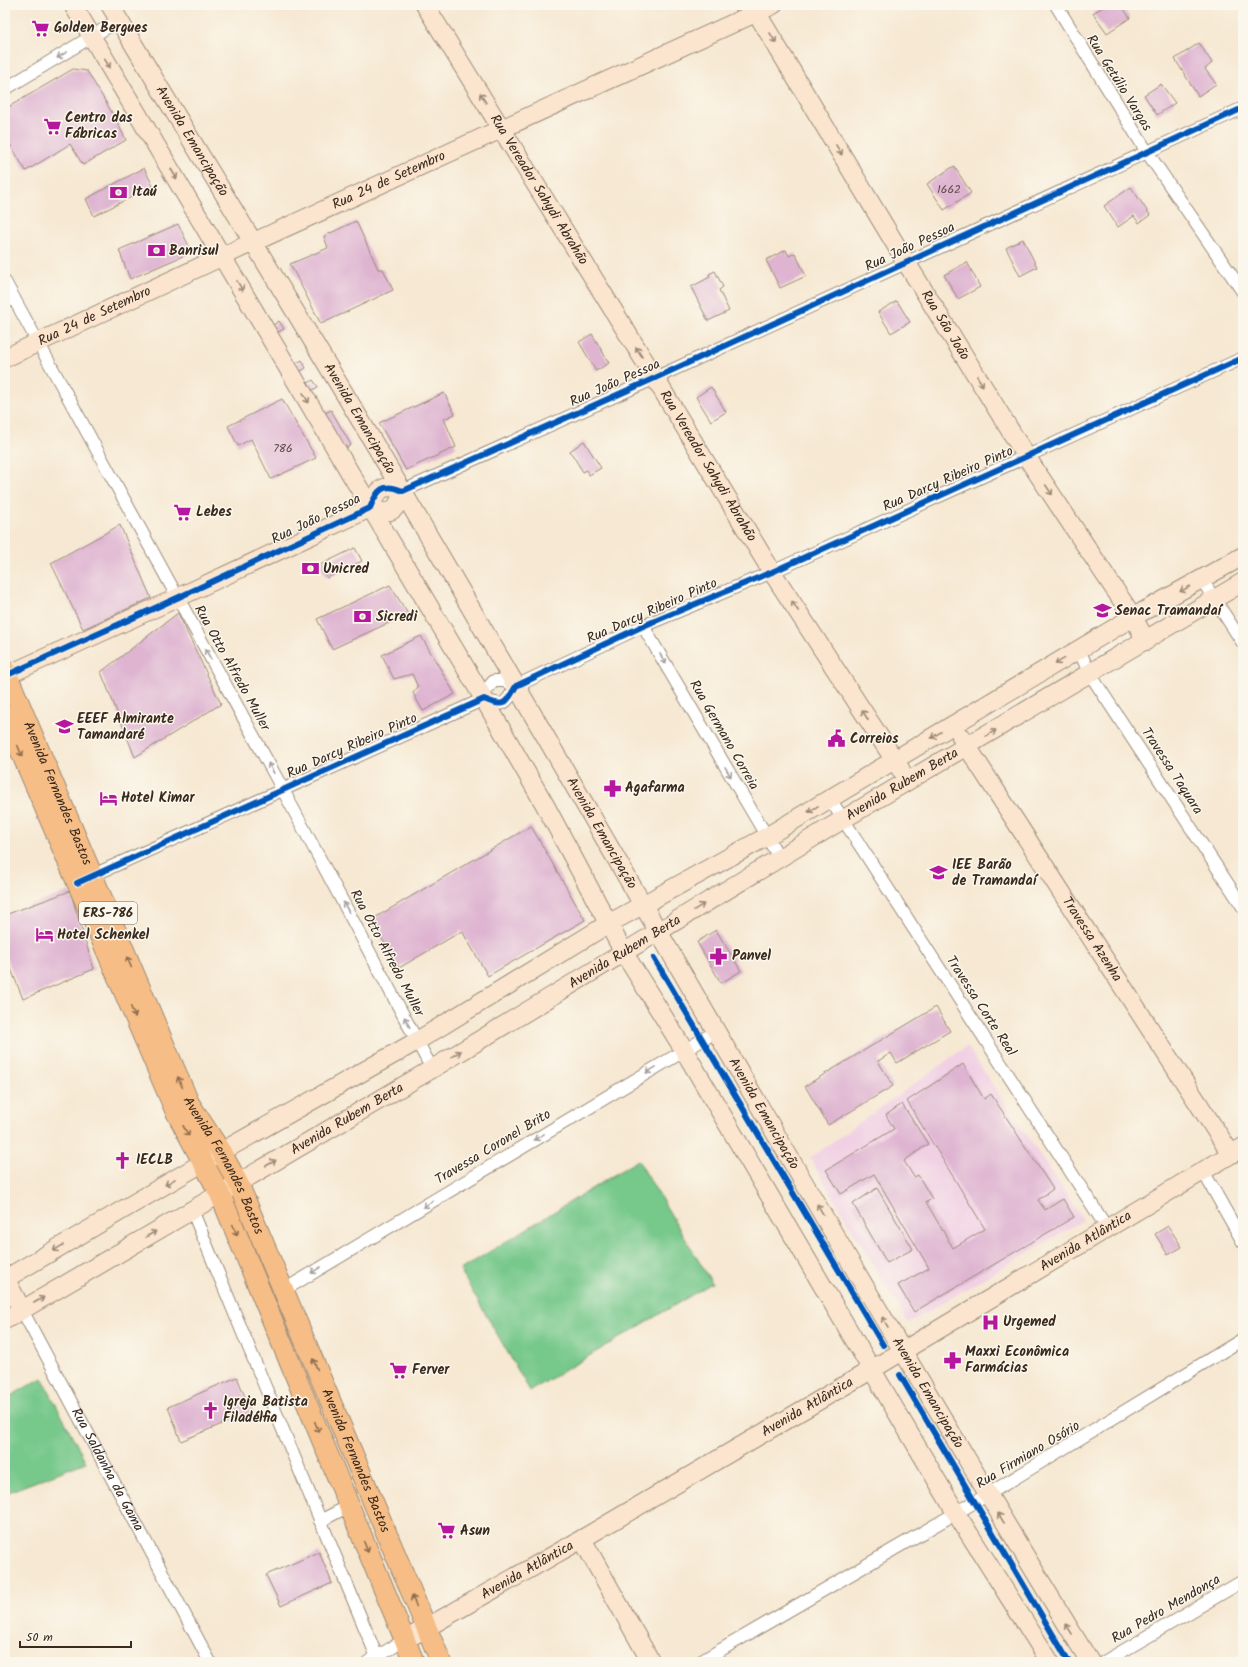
<svg xmlns="http://www.w3.org/2000/svg" width="1248" height="1667" font-family="Kalam,sans-serif">
<style>
.built{fill:#f1d0e4}
.green{fill:#76c88b;stroke:#587954}
.building{fill:#deb4d1}
.lines{fill:none;stroke-linecap:round;stroke-linejoin:round}
.street-casing{stroke:#988978;stroke-width:14}
.secondary-casing{stroke:#988978;stroke-width:20}
.primary-casing{stroke:#988978;stroke-width:22}
.street{stroke:#fff;stroke-width:12}
.secondary{stroke:#fbe5cf;stroke-width:18}
.primary{stroke:#f6be86;stroke-width:20}
.cycleway-casing{stroke:#fbf7ec;stroke-width:8}
.cycleway{stroke:#0057b8;stroke-width:6}
.oneway{stroke:#9b8876}
.oneway2{stroke:#a79f9a}
.oneway3{stroke:#8f6d4d}
.labels{text-anchor:middle;dominant-baseline:central;stroke-width:3;stroke-linejoin:round;paint-order:stroke}
.number-label{font-size:12px;fill:#644c4b}
.shield{fill:#fbf7ec;stroke:#75685c;stroke-width:1}
.shield-label{font-size:13px;font-weight:bold;fill:#3b2a1e}
.poi-label{font-size:14px;font-weight:bold;fill:#3b2a1e;stroke:#fbf7ec;text-anchor:start}
.street-label{font-size:14px;fill:#3b2a1e;stroke:#fbf7ec}
</style>
<rect width="100%" height="100%" fill="#fbf7ec"/>
<filter id="ink" filterUnits="userSpaceOnUse"><feTurbulence type="fractalNoise" baseFrequency=".025" numOctaves="2"/><feDisplacementMap in="SourceGraphic" scale="8" xChannelSelector="R" yChannelSelector="G"/><feConvolveMatrix kernelMatrix="1 2 1 2 8 2 1 2 1" color-interpolation-filters="sRGB"/></filter>
<filter id="wash" filterUnits="userSpaceOnUse"><feTurbulence type="fractalNoise" baseFrequency=".012" numOctaves="4" result="noise"/><feDisplacementMap in="SourceGraphic" scale="16" xChannelSelector="R" yChannelSelector="G"/><feGaussianBlur stdDeviation="0.9" result="paint"/><feColorMatrix in="noise" values="0 0 0 0 0 0 0 0 0 0 0 0 0 0 0 0 0 1.4 0 .05"/><feComposite in="paint" operator="in"/></filter>
<g filter="url(#wash)">
<rect width="100%" height="100%" fill="#f6e8d2"/>
<path class="built" d="M967,1046L1083,1220L908,1323L810,1158Z"/>
<g class="green">
<path d="M638,1160L712,1283L530,1391L460,1270Z"/>
<path d="M42,1378L86,1462L6,1493L5,1399Z"/>
</g>
<g id="blocks">
<g class="building">
<path d="M1106,5H1121L1130,18L1107,33L1093,13Z"/>
<path d="M1199,43L1212,63L1205,69L1216,84L1198,96L1175,59Z"/>
<path d="M73,69L87,71L114,116L126,140L83,165L70,144L26,171L5,136V109Z"/>
<path d="M1161,84L1175,103L1157,115L1144,95Z"/>
<path d="M954,166L971,193L944,210L927,184Z"/>
<path d="M144,168L153,186L94,216L86,199Z"/>
<path d="M1131,187L1150,215L1139,223L1134,216L1118,227L1104,206Z"/>
<path d="M356,221L378,269H383L393,290L321,324L290,264L328,248L324,236Z"/>
<path d="M178,224L192,252L130,279L119,250Z"/>
<path d="M1023,239L1037,267L1020,276L1006,248Z"/>
<path d="M786,250L789,256L795,253L806,276L780,288L766,260Z"/>
<path d="M967,262L980,287L958,299L944,275Z"/>
<path d="M715,271L723,287L719,290L729,311L708,321L691,287L710,277L709,274Z"/>
<path d="M897,301L910,322L891,333L878,312Z"/>
<path d="M279,321L284,329L276,333L272,326Z"/>
<path d="M592,334L609,363L596,371L579,342Z"/>
<path d="M302,360L306,368L299,372L295,364Z"/>
<path d="M313,380L318,387L310,391L306,384Z"/>
<path d="M711,387L726,412L711,421L696,397Z"/>
<path d="M444,393L455,414L444,419L456,447L406,470L379,423Z"/>
<path d="M282,399L316,458L271,479L251,439L238,446L228,426Z"/>
<path d="M331,410L351,445L345,449L323,414Z"/>
<path d="M584,441L601,468L589,475L586,470L583,472L570,451Z"/>
<path d="M120,525L151,598L83,629L51,563Z"/>
<path d="M355,548L362,561L327,578L320,565Z"/>
<path d="M390,585L408,614L332,649L317,619Z"/>
<path d="M178,613L221,704L135,757L101,672Z"/>
<path d="M421,636L455,694L423,711L413,693L418,687L412,674L394,679L382,655Z"/>
<path d="M531,826L585,920L488,976L462,931L399,968L371,920Z"/>
<path d="M70,891L94,969L23,999L5,954V915Z"/>
<path d="M716,930L741,971L721,983L697,942Z"/>
<path d="M936,1007L950,1031L897,1063L891,1053L878,1061L893,1086L828,1125L805,1086Z"/>
<path d="M963,1064L984,1099L991,1094L1053,1189L1038,1200L1045,1210L1063,1199L1074,1217L914,1312L898,1285L929,1268L874,1174L841,1194L826,1170L894,1129L886,1115L902,1104L928,1144L904,1161L914,1177L918,1175L932,1199L926,1202L953,1248L985,1229L907,1101Z"/>
<path d="M877,1188L913,1249L887,1263L853,1204Z"/>
<path d="M1168,1226L1182,1247L1168,1255L1155,1234Z"/>
<path d="M237,1377L251,1412L181,1441L168,1407Z"/>
<path d="M319,1552L332,1583L281,1606L266,1575Z"/>
</g>
</g>
</g>
<g filter="url(#ink)">
<use href="#blocks" fill-opacity="0" stroke="#988978" stroke-width="1"/>
<g class="lines">
<defs>
<g id="street">
<path d="M1056,5L1147,152L1243,292"/>
<path d="M5,89L119,20"/>
<path d="M5,282L283,790L432,1069"/>
<path d="M403,491L655,378L1243,108"/>
<path d="M1202,580L1243,643"/>
<path d="M643,626L780,859"/>
<path d="M1079,650L1090,674L1243,907"/>
<path d="M484,699L486,690L494,681H504L516,686"/>
<path d="M830,799L1107,1228"/>
<path d="M87,878L484,699C504,708 506,704 516,686L643,626L772,572L1243,358"/>
<path d="M1203,1171L1243,1242"/>
<path d="M192,1210L379,1662"/>
<path d="M284,1290L717,1031"/>
<path id="s1" d="M22,1310L210,1662"/>
<path d="M320,1521L349,1506"/>
<path d="M368,1662L405,1640"/>
<path d="M700,1662L987,1495L1243,1339"/>
<path d="M1104,1662L1243,1581"/>
</g>
<g id="secondary">
<path d="M73,5L484,699L545,805L624,953L684,1050L956,1513L1050,1662"/>
<path id="s2" d="M110,5C207,168 308,330 404,494C633,883 853,1277 1090,1662"/>
<path id="s3" d="M425,5L655,378L772,572L901,770"/>
<path id="s4" d="M752,5L906,262L1026,456L1133,617L1146,641"/>
<path id="s5" d="M5,358L223,256L773,5"/>
<path d="M5,676L177,598L370,508C377,490 383,482 403,491C397,511 390,517 370,508"/>
<path id="s6" d="M961,737L1231,1154"/>
<path d="M5,1278L22,1310"/>
<path d="M5,1279L221,1152L417,1041L608,924L766,837L1133,617L1243,556"/>
<path id="s7" d="M5,1320L432,1069L842,820L1243,582"/>
<path d="M582,1539L651,1662"/>
<path id="s8" d="M405,1640L582,1539L871,1370L1243,1147"/>
</g>
<g id="primary">
<path id="s9" d="M5,670L189,1103L221,1152L238,1183L441,1662"/>
<path d="M5,715L175,1110L220,1194L414,1662"/>
</g>
</defs>
<use href="#street" class="street-casing"/>
<use href="#secondary" class="secondary-casing"/>
<use href="#primary" class="primary-casing"/>
<use href="#street" class="street"/>
<use href="#secondary" class="secondary"/>
<use href="#primary" class="primary"/>
<defs>
<g id="cycleway">
<path d="M5,676L177,598L370,508C377,490 383,482 403,491L655,378L1243,108"/>
<path d="M77,883L484,699C504,708 506,704 516,686L643,626L772,572L1243,358"/>
<path d="M654,958L883,1345"/>
<path d="M900,1375L1069,1662"/>
</g>
</defs>
<use href="#cycleway" class="cycleway-casing"/>
<use href="#cycleway" class="cycleway"/>
</g>
<defs><path id="oneway-shaft" d="M-6 0H5M1.5-3L5.5 0L1.5 3" fill="none" stroke-width="1.6" stroke-linecap="round" stroke-linejoin="round"/></defs>
<g class="oneway">
<use href="#oneway-shaft" transform="translate(773 38) rotate(59)"/>
<use href="#oneway-shaft" transform="translate(107 63) rotate(59)"/>
<use href="#oneway-shaft" transform="translate(483 98) rotate(-122)"/>
<use href="#oneway-shaft" transform="translate(839 150) rotate(59)"/>
<use href="#oneway-shaft" transform="translate(174 174) rotate(59)"/>
<use href="#oneway-shaft" transform="translate(240 286) rotate(60)"/>
<use href="#oneway-shaft" transform="translate(639 352) rotate(-122)"/>
<use href="#oneway-shaft" transform="translate(980 381) rotate(58)"/>
<use href="#oneway-shaft" transform="translate(306 398) rotate(60)"/>
<use href="#oneway-shaft" transform="translate(1049 490) rotate(56)"/>
<use href="#oneway-shaft" transform="translate(1185 589) rotate(152)"/>
<use href="#oneway-shaft" transform="translate(795 606) rotate(-123)"/>
<use href="#oneway-shaft" transform="translate(1060 661) rotate(149)"/>
<use href="#oneway-shaft" transform="translate(865 715) rotate(-123)"/>
<use href="#oneway-shaft" transform="translate(991 733) rotate(-31)"/>
<use href="#oneway-shaft" transform="translate(936 735) rotate(149)"/>
<use href="#oneway-shaft" transform="translate(813 809) rotate(149)"/>
<use href="#oneway-shaft" transform="translate(699 907) rotate(-31)"/>
<use href="#oneway-shaft" transform="translate(456 1054) rotate(-31)"/>
<use href="#oneway-shaft" transform="translate(271 1163) rotate(-30)"/>
<use href="#oneway-shaft" transform="translate(170 1182) rotate(149)"/>
<use href="#oneway-shaft" transform="translate(820 1209) rotate(-120)"/>
<use href="#oneway-shaft" transform="translate(151 1234) rotate(-30)"/>
<use href="#oneway-shaft" transform="translate(58 1248) rotate(149)"/>
<use href="#oneway-shaft" transform="translate(39 1300) rotate(-30)"/>
<use href="#oneway-shaft" transform="translate(885 1322) rotate(-120)"/>
<use href="#oneway-shaft" transform="translate(1001 1518) rotate(-122)"/>
<use href="#oneway-shaft" transform="translate(1069 1629) rotate(-122)"/>
</g>
<g class="oneway2">
<use href="#oneway-shaft" transform="translate(62 55) rotate(149)"/>
<use href="#oneway-shaft" transform="translate(208 654) rotate(-119)"/>
<use href="#oneway-shaft" transform="translate(663 659) rotate(60)"/>
<use href="#oneway-shaft" transform="translate(271 768) rotate(-119)"/>
<use href="#oneway-shaft" transform="translate(728 772) rotate(60)"/>
<use href="#oneway-shaft" transform="translate(346 907) rotate(-119)"/>
<use href="#oneway-shaft" transform="translate(407 1022) rotate(-118)"/>
<use href="#oneway-shaft" transform="translate(651 1070) rotate(149)"/>
<use href="#oneway-shaft" transform="translate(539 1137) rotate(149)"/>
<use href="#oneway-shaft" transform="translate(428 1204) rotate(149)"/>
<use href="#oneway-shaft" transform="translate(316 1270) rotate(149)"/>
</g>
<g class="oneway3">
<use href="#oneway-shaft" transform="translate(20 751) rotate(67)"/>
<use href="#oneway-shaft" transform="translate(129 962) rotate(-113)"/>
<use href="#oneway-shaft" transform="translate(133 1012) rotate(67)"/>
<use href="#oneway-shaft" transform="translate(180 1082) rotate(-113)"/>
<use href="#oneway-shaft" transform="translate(186 1131) rotate(61)"/>
<use href="#oneway-shaft" transform="translate(235 1230) rotate(67)"/>
<use href="#oneway-shaft" transform="translate(315 1364) rotate(-113)"/>
<use href="#oneway-shaft" transform="translate(317 1427) rotate(67)"/>
<use href="#oneway-shaft" transform="translate(366 1547) rotate(68)"/>
<use href="#oneway-shaft" transform="translate(414 1601) rotate(-113)"/>
</g>
</g>
<defs>
<symbol id="supermarket-bare" viewBox="-9 -9 18 18"><path d="M-6-5.5h2.5l.6 2H6L4.5 2H-2.5L-4.4-4H-6ZM-1.5 3.2a1.3 1.3 0 1 0 .1 0ZM3 3.2a1.3 1.3 0 1 0 .1 0Z" fill="#b5179e" stroke="#fbf7ec" stroke-width="2.5" paint-order="stroke"/></symbol>
<symbol id="bank-bare" viewBox="-9 -9 18 18"><path d="M-6-4H6V4H-6ZM0-2.3a2.3 2.3 0 1 0 0 4.6a2.3 2.3 0 1 0 0-4.6Z" fill="#b5179e" stroke="#fbf7ec" stroke-width="2.5" paint-order="stroke"/></symbol>
<symbol id="university-bare" viewBox="-9 -9 18 18"><path d="M0-5L7-2L0 1L-7-2ZM-4 1L0 2.5L4 1V4Q0 6-4 4Z" fill="#b5179e" stroke="#fbf7ec" stroke-width="2.5" paint-order="stroke"/></symbol>
<symbol id="school-bare" viewBox="-9 -9 18 18"><path d="M0-5L7-2L0 1L-7-2ZM-4 1L0 2.5L4 1V4Q0 6-4 4Z" fill="#b5179e" stroke="#fbf7ec" stroke-width="2.5" paint-order="stroke"/></symbol>
<symbol id="civic-bare" viewBox="-9 -9 18 18"><path d="M-.6-6.5H3V-4.5H.6V-3L4-1V1h2V6H-6V1h2V-1L-.6-3ZM-1.2 2.5V6h2.4V2.5Z" fill="#b5179e" stroke="#fbf7ec" stroke-width="2.5" paint-order="stroke"/></symbol>
<symbol id="pharmacy-bare" viewBox="-9 -9 18 18"><path d="M-2-6h4v4h4v4h-4v4h-4v-4h-4v-4h4Z" fill="#b5179e" stroke="#fbf7ec" stroke-width="2.5" paint-order="stroke"/></symbol>
<symbol id="hotel-bare" viewBox="-9 -9 18 18"><path d="M-6-4.5h1.5V1H6V5H4.5V3h-9V5H-6ZM-4 0a1.8 1.8 0 1 1 3.6 0ZM.5 0V-2.5h3Q6-2.5 6 0Z" fill="#b5179e" stroke="#fbf7ec" stroke-width="2.5" paint-order="stroke"/></symbol>
<symbol id="church-bare" viewBox="-9 -9 18 18"><path d="M-1.2-6h2.4v3.5h3.3v2.4h-3.3V6h-2.4V-.1h-3.3v-2.4h3.3Z" fill="#b5179e" stroke="#fbf7ec" stroke-width="2.5" paint-order="stroke"/></symbol>
<symbol id="hospital-bare" viewBox="-9 -9 18 18"><path d="M-5-5h3v3.5h4V-5h3V5h-3V1.5h-4V5h-3Z" fill="#b5179e" stroke="#fbf7ec" stroke-width="2.5" paint-order="stroke"/></symbol>
</defs>
<g fill-rule="evenodd">
<use href="#supermarket-bare" x="28" y="16" width="25" height="25"/>
<use href="#supermarket-bare" x="40" y="114" width="25" height="25"/>
<use href="#bank-bare" x="106" y="180" width="25" height="25"/>
<use href="#bank-bare" x="144" y="238" width="25" height="25"/>
<use href="#supermarket-bare" x="170" y="500" width="25" height="25"/>
<use href="#bank-bare" x="298" y="556" width="25" height="25"/>
<use href="#university-bare" x="1090" y="598" width="25" height="25"/>
<use href="#bank-bare" x="350" y="604" width="25" height="25"/>
<use href="#school-bare" x="52" y="714" width="25" height="25"/>
<use href="#civic-bare" x="824" y="726" width="25" height="25"/>
<use href="#pharmacy-bare" x="600" y="776" width="25" height="25"/>
<use href="#hotel-bare" x="96" y="786" width="25" height="25"/>
<use href="#school-bare" x="926" y="860" width="25" height="25"/>
<use href="#hotel-bare" x="32" y="922" width="25" height="25"/>
<use href="#pharmacy-bare" x="706" y="944" width="25" height="25"/>
<use href="#church-bare" x="110" y="1148" width="25" height="25"/>
<use href="#hospital-bare" x="978" y="1310" width="25" height="25"/>
<use href="#pharmacy-bare" x="940" y="1348" width="25" height="25"/>
<use href="#supermarket-bare" x="386" y="1358" width="25" height="25"/>
<use href="#church-bare" x="198" y="1398" width="25" height="25"/>
<use href="#supermarket-bare" x="434" y="1518" width="25" height="25"/>
</g>
<g class="labels">
<g class="number-label">
<text x="949" y="189">1662</text>
<text x="283" y="448">786</text>
</g>
<rect class="shield" x="79" y="902" width="58" height="22" rx="3"/>
<g class="shield-label">
<text x="108" y="913">ERS-786</text>
</g>
<g class="poi-label">
<text x="54" y="28">Golden Bergues</text>
<text x="65" y="118">Centro das<tspan x="65" dy="16">Fábricas</tspan></text>
<text x="132" y="192">Itaú</text>
<text x="169" y="251">Banrisul</text>
<text x="196" y="512">Lebes</text>
<text x="323" y="569">Unicred</text>
<text x="1115" y="611">Senac Tramandaí</text>
<text x="376" y="617">Sicredi</text>
<text x="77" y="719">EEEF Almirante<tspan x="77" dy="16">Tamandaré</tspan></text>
<text x="850" y="739">Correios</text>
<text x="625" y="788">Agafarma</text>
<text x="121" y="798">Hotel Kimar</text>
<text x="952" y="865">IEE Barão<tspan x="952" dy="16">de Tramandaí</tspan></text>
<text x="57" y="935">Hotel Schenkel</text>
<text x="732" y="956">Panvel</text>
<text x="136" y="1160">IECLB</text>
<text x="1003" y="1322">Urgemed</text>
<text x="965" y="1352">Maxxi Econômica<tspan x="965" dy="16">Farmácias</tspan></text>
<text x="412" y="1370">Ferver</text>
<text x="223" y="1402">Igreja Batista<tspan x="223" dy="16">Filadélfia</tspan></text>
<text x="460" y="1531">Asun</text>
</g>
<g class="street-label">
<text transform="translate(1119 83) rotate(58)">Rua Getúlio Vargas</text>
<text stroke="none"><textPath href="#s2" startOffset="159">Avenida Emancipação</textPath></text>
<text stroke="none"><textPath href="#s5" startOffset="423">Rua 24 de Setembro</textPath></text>
<text stroke="none"><textPath href="#s3" startOffset="217">Rua Vereador Sahydi Abrahão</textPath></text>
<text transform="translate(910 247) rotate(-25)">Rua João Pessoa</text>
<text stroke="none"><textPath href="#s5" startOffset="99">Rua 24 de Setembro</textPath></text>
<text stroke="none"><textPath href="#s4" startOffset="374">Rua São João</textPath></text>
<text transform="translate(615 383) rotate(-24)">Rua João Pessoa</text>
<text stroke="none"><textPath href="#s2" startOffset="483">Avenida Emancipação</textPath></text>
<text stroke="none"><textPath href="#s3" startOffset="541">Rua Vereador Sahydi Abrahão</textPath></text>
<text transform="translate(948 479) rotate(-24)">Rua Darcy Ribeiro Pinto</text>
<text transform="translate(316 519) rotate(-26)">Rua João Pessoa</text>
<text transform="translate(652 611) rotate(-24)">Rua Darcy Ribeiro Pinto</text>
<text transform="translate(232 668) rotate(61)">Rua Otto Alfredo Muller</text>
<text transform="translate(724 735) rotate(60)">Rua Germano Correia</text>
<text transform="translate(352 746) rotate(-24)">Rua Darcy Ribeiro Pinto</text>
<text transform="translate(1172 771) rotate(57)">Travessa Taquara</text>
<text stroke="none"><textPath href="#s7" startOffset="1045">Avenida Rubem Berta</textPath></text>
<text stroke="none"><textPath href="#s9" startOffset="134">Avenida Fernandes Bastos</textPath></text>
<text stroke="none"><textPath href="#s2" startOffset="963">Avenida Emancipação</textPath></text>
<text stroke="none"><textPath href="#s6" startOffset="241">Travessa Azenha</textPath></text>
<text stroke="none"><textPath href="#s7" startOffset="721">Avenida Rubem Berta</textPath></text>
<text transform="translate(387 953) rotate(62)">Rua Otto Alfredo Muller</text>
<text transform="translate(981 1006) rotate(57)">Travessa Corte Real</text>
<text stroke="none"><textPath href="#s2" startOffset="1287">Avenida Emancipação</textPath></text>
<text stroke="none"><textPath href="#s7" startOffset="397">Avenida Rubem Berta</textPath></text>
<text transform="translate(493 1147) rotate(-31)">Travessa Coronel Brito</text>
<text stroke="none"><textPath href="#s9" startOffset="542">Avenida Fernandes Bastos</textPath></text>
<text stroke="none"><textPath href="#s8" startOffset="789">Avenida Atlântica</textPath></text>
<text stroke="none"><textPath href="#s2" startOffset="1611">Avenida Emancipação</textPath></text>
<text stroke="none"><textPath href="#s8" startOffset="465">Avenida Atlântica</textPath></text>
<text transform="translate(1028 1455) rotate(-31)">Rua Firmiano Osório</text>
<text stroke="none"><textPath href="#s9" startOffset="866">Avenida Fernandes Bastos</textPath></text>
<text stroke="none"><textPath href="#s1" startOffset="181">Rua Saldanha da Gama</textPath></text>
<text stroke="none"><textPath href="#s8" startOffset="141">Avenida Atlântica</textPath></text>
<text transform="translate(1166 1609) rotate(-30)">Rua Pedro Mendonça</text>
</g>
</g>
<rect width="1248" height="1667" fill="none" stroke="#fbf7ec" stroke-width="20"/>
<path d="M20 1641v6h111v-6" fill="none" stroke="#3b2a1e" stroke-width="2"/>
<text x="26" y="1641" font-size="12" fill="#3b2a1e" stroke="#fbf7ec" stroke-width="3" paint-order="stroke">50 m</text>
</svg>
